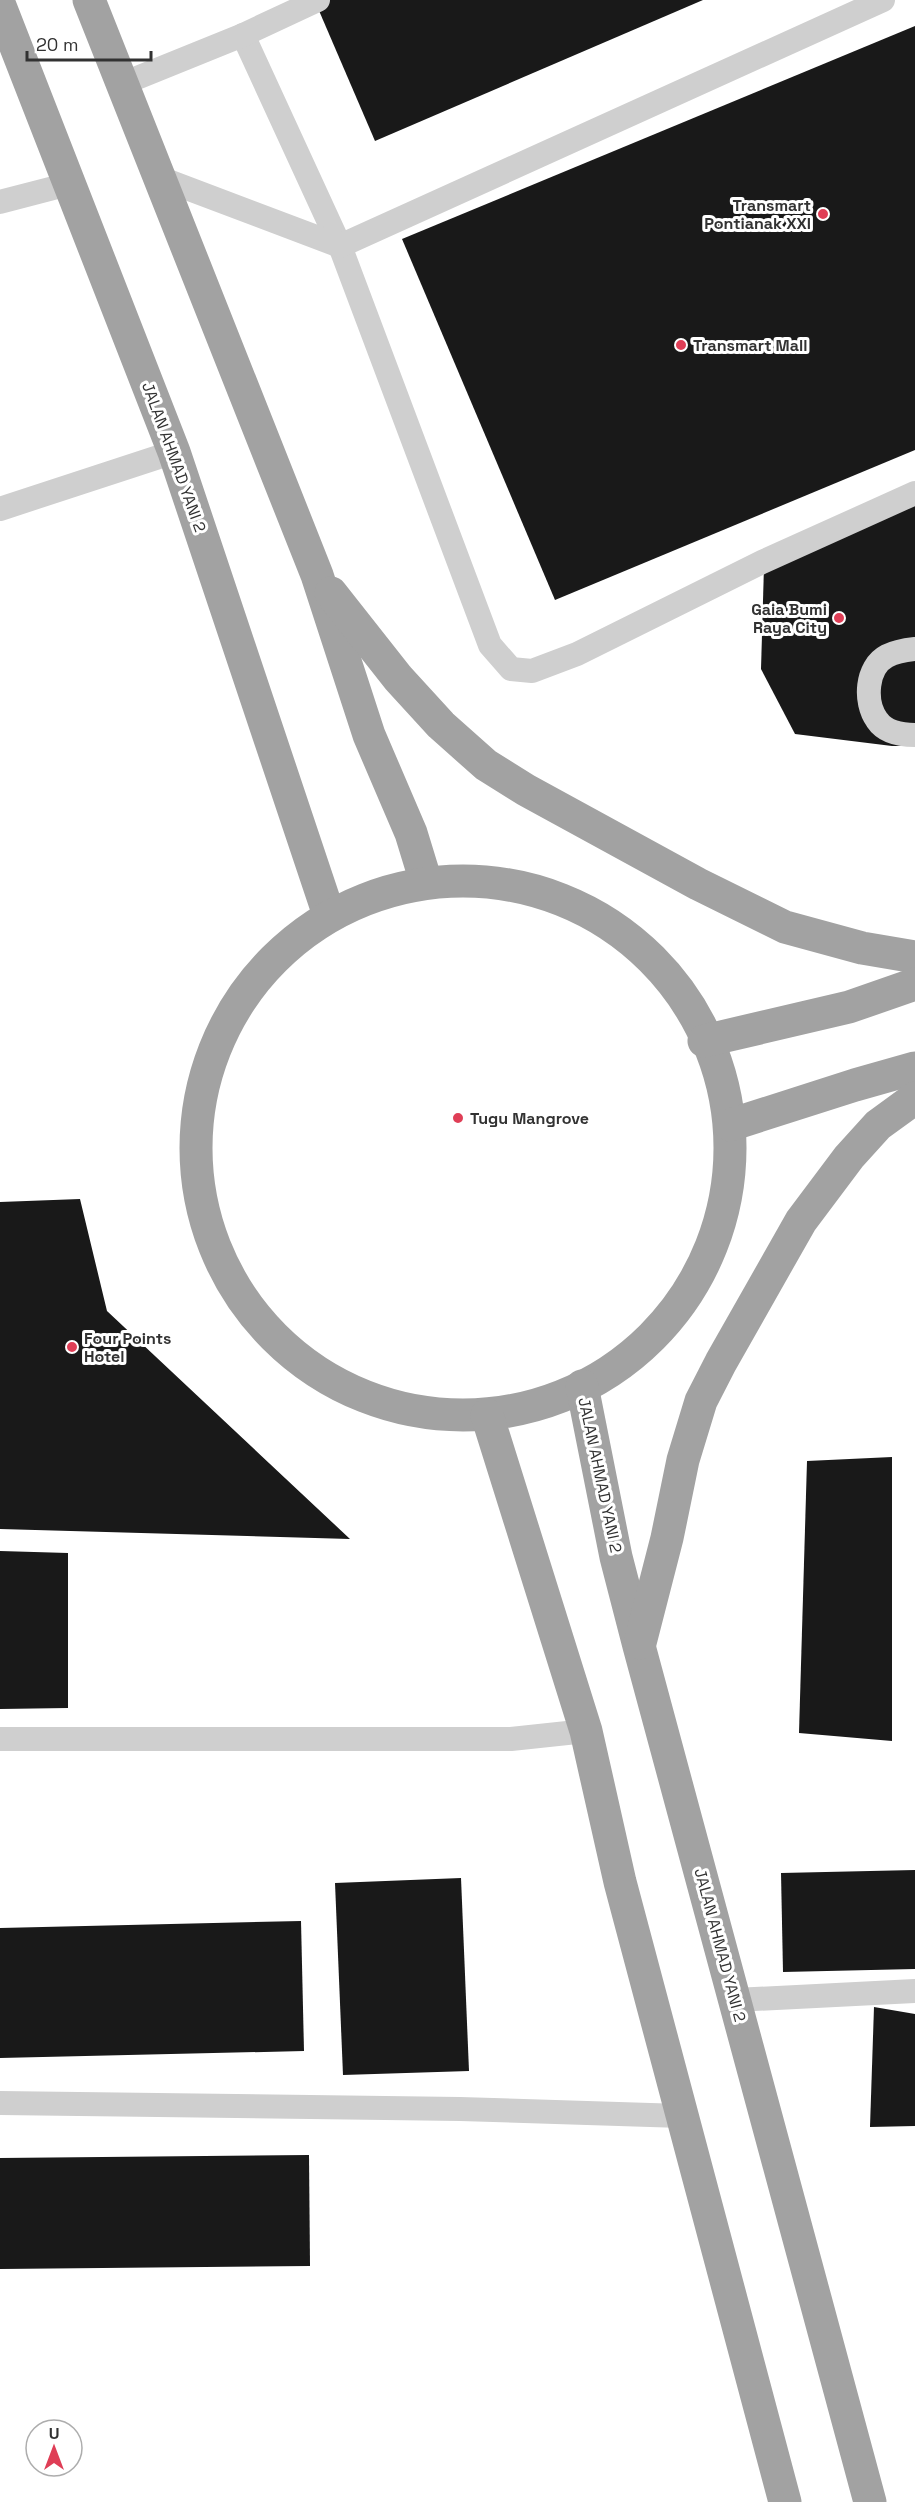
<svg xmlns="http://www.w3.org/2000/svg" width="915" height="2502" font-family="'Space Grotesk',sans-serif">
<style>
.building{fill:#191919}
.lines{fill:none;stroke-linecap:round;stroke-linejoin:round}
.service{stroke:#cfcfcf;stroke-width:24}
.trunk{stroke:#a2a2a2;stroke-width:33}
.poi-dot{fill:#df3e56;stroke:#fff;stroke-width:2}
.labels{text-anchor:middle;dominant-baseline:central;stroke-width:6;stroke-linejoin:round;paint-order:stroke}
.poi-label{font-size:16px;font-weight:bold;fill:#323232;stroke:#fff;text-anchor:start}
.street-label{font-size:16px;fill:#323232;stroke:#fff}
</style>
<rect width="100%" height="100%" fill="#fff"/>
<g class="building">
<path d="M330,0H703L375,141L317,6Z"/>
<path d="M915,26V450L555,600L402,239Z"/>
<path d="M915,496V746H892L795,734L761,669L764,566Z"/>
<path d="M80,1199L107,1311L350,1539L0,1529V1202Z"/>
<path d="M892,1457V1741L799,1733L807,1461Z"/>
<path d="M0,1551L68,1553V1708L0,1709Z"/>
<path d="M915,1870V1969L783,1972L781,1873Z"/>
<path d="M461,1878L469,2071L343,2075L335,1883Z"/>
<path d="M301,1921L304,2051L0,2058V1928Z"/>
<path d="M874,2007L915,2014V2126L870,2127Z"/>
<path d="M309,2155L310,2266L0,2269V2158Z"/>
</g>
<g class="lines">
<g class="service">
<path d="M243,35L340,246L490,645L511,669L532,671L577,654L762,562L915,493"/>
<path d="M122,84L243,35L318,0"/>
<path d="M160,178L340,246L883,0"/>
<path d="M0,202L69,184"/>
<path d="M0,509L174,452"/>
<path d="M915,649C906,650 895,652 887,656C866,667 864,702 877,720C885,732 901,735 915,735"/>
<path d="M0,1739H511L586,1731"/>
<path d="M735,2000L915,1991"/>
<path d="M0,2103L460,2109L682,2116"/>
</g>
<g class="trunk">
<path d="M89,0L317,575L369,735L411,833L426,882"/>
<path d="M0,6L174,452L329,915"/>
<path d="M331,593L398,678L441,725L486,765L526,790L698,884L785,927L862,948L915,957"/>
<circle cx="463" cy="1148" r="267"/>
<path d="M704,1041L849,1007L915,984"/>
<path d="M730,1125L855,1085L915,1068"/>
<path d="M582,1386L616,1557L639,1646L870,2502"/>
<path d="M487,1415L586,1731L620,1882L785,2502"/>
<path d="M640,1643L667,1538L683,1460L701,1401L721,1362L801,1221L849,1157L878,1125L915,1098"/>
</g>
</g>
<g class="poi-dot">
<circle cx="823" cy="214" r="6"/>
<circle cx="681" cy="345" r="6"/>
<circle cx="839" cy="618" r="6"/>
<circle cx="458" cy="1118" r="6"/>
<circle cx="72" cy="1347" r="6"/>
</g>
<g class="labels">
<g class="poi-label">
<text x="811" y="205" text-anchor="end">Transmart<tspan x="811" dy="18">Pontianak XXI</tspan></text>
<text x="693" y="345">Transmart Mall</text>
<text x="827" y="609" text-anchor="end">Gaia Bumi<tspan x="827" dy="18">Raya City</tspan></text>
<text x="470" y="1118">Tugu Mangrove</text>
<text x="84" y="1338">Four Points<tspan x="84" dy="18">Hotel</tspan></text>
</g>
<g class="street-label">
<text transform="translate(174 457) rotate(70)">JALAN AHMAD YANI 2</text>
<text transform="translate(600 1475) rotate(78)">JALAN AHMAD YANI 2</text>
<text transform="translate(720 1945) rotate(75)">JALAN AHMAD YANI 2</text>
</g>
</g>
<g transform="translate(54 2448)"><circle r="28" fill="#ffffff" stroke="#adadad" stroke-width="1.5"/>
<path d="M0-4.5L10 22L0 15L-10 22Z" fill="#df3e56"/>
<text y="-9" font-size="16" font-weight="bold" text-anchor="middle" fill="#323232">U</text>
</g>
<path d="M27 51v9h124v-9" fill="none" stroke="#323232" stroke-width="3"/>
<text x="36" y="51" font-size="18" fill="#323232" stroke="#ffffff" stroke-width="4.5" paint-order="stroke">20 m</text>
</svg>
